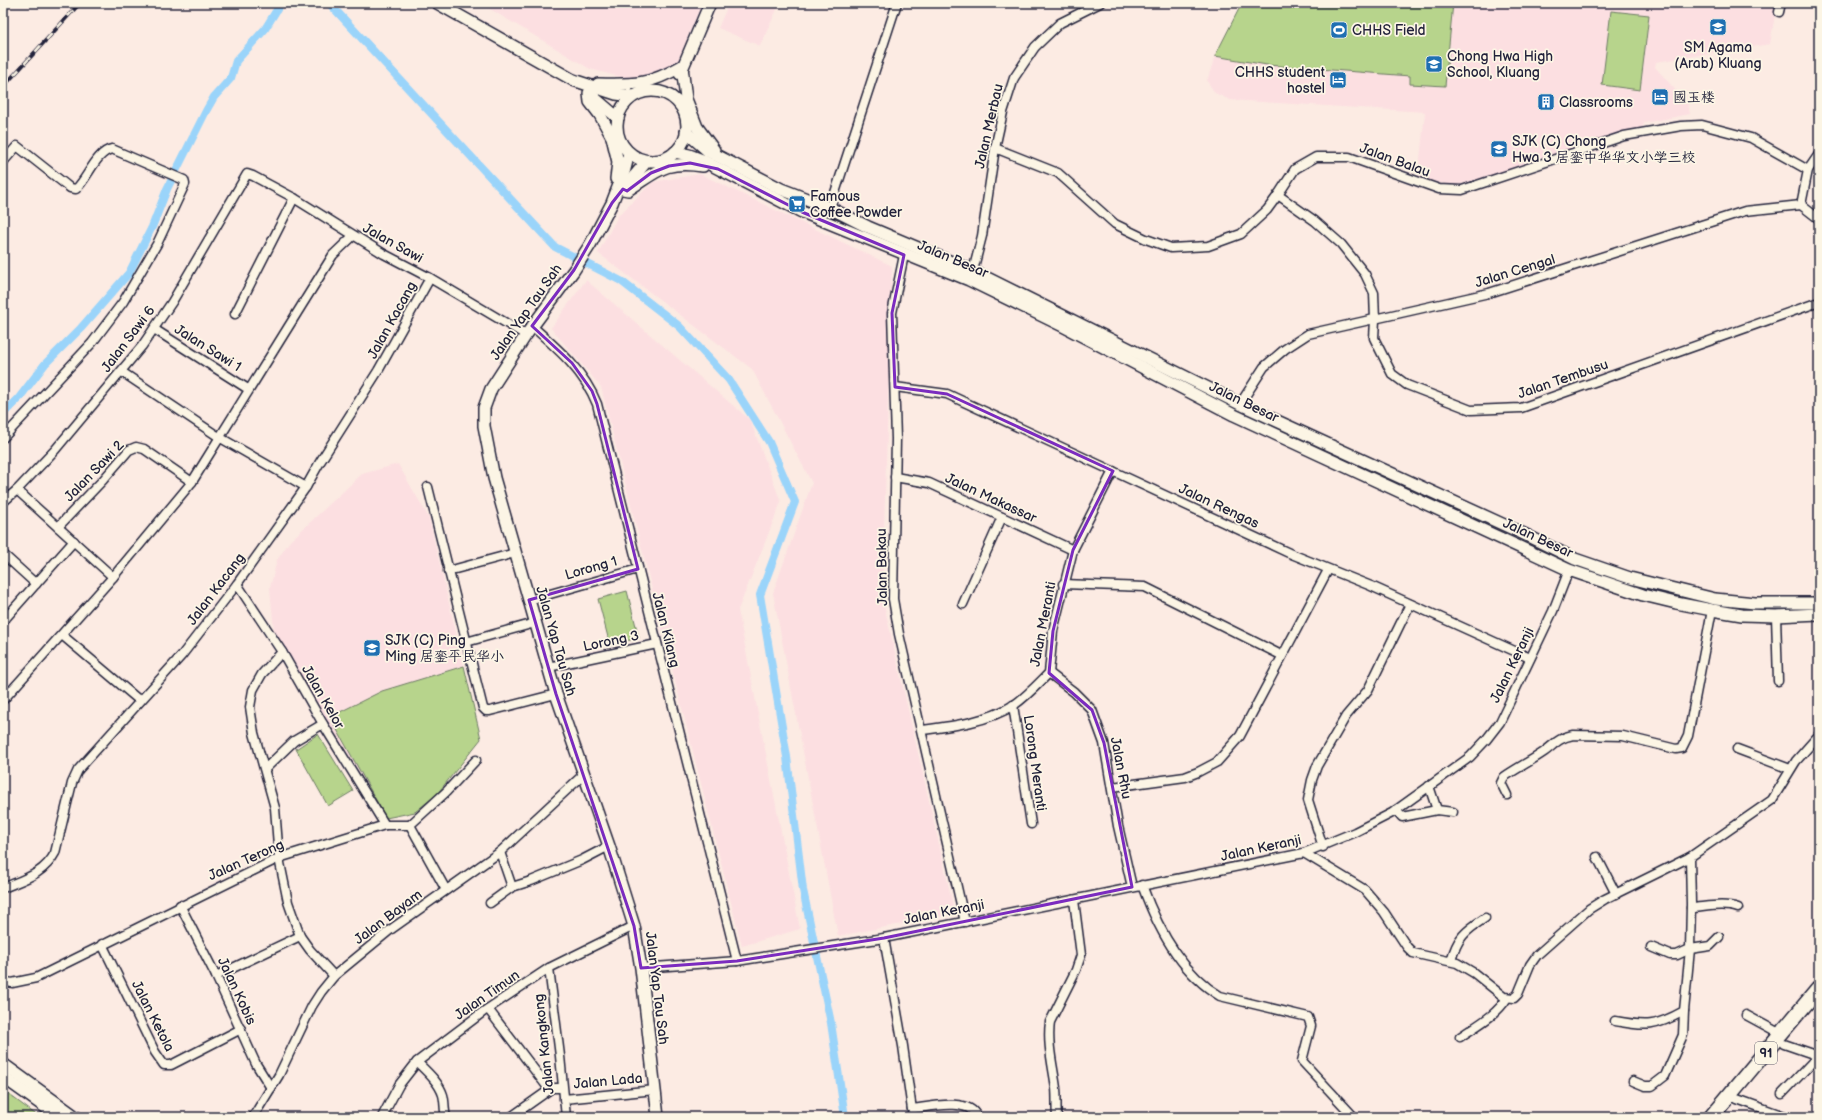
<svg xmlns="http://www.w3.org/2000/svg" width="1822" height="1120" font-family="'Balsamiq Sans','LXGW WenKai TC',sans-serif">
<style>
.built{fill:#fcdfe1}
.green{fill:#b7d48c;stroke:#6c7b64}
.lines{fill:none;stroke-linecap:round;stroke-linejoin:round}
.canal{stroke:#9ad4fa;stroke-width:8}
.street-casing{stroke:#22223b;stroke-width:11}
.secondary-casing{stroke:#22223b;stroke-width:14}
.highway-casing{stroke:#22223b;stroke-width:17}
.street{stroke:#fcf5e5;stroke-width:8}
.secondary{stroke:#fcf5e5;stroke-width:11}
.highway{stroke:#fcf5e5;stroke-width:14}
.rail-casing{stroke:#22223b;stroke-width:4}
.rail{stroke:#fcf5e5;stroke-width:2.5;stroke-dasharray:8;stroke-linecap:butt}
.marked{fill:none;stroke:#7b2cbf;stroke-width:3;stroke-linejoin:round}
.labels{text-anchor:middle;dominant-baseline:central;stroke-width:3.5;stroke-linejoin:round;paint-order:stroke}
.shield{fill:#fcf5e5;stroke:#63616e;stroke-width:1}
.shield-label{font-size:13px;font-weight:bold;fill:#22223b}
.poi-label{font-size:14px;fill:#22223b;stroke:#fcf5e5;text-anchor:start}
.street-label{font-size:14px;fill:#22223b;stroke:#fcf5e5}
</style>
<rect width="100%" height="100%" fill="#fcebe3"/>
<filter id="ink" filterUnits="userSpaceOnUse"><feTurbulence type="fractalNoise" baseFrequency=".025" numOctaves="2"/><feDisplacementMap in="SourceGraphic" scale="8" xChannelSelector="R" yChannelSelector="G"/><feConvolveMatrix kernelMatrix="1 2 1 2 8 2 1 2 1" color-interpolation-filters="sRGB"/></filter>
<g filter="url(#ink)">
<g class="built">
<path d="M480,3H597L618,6L627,3H702L677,63L657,72L628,79L590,69Z"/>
<path d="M729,3H780L760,46L718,28Z"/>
<path d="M1242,3H1777L1770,44L1656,62L1655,67L1688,104L1690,114L1644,123L1643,127L1467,183L1456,185L1438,183L1418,178L1425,112L1230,100L1215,93L1207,81L1215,56Z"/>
<path d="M700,174L892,266L882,596L955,914L838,936L773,593L812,483L752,369L598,253L618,216L653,182Z"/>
<path d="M586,280L750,420L781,502L738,610L800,929L742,946L601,387L551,328Z"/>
<path d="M398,464L429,518L481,739L437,794L415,812L384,819L274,631L270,588L277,560L290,541L362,474Z"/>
</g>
<g class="green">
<path d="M1242,3H1453L1445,86L1410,84V76L1267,65L1215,56Z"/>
<path d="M1611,11L1649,15L1640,90L1602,85Z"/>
<path d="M627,591L639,638L610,645L598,599Z"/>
<path d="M464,666L481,739L437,794L415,812L386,818L330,717L382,691Z"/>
<path d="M318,734L353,791L328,806L296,749Z"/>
<path d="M3,1090L39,1117H3Z"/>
</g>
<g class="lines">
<g class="canal">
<path d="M329,3L555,247L621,281L679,326L729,380L769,442L795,502L760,595L787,757L803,890L831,1023L845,1117"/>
<path d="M3,414L19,398L45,364L81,328L129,273L152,227L167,189L206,111L214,97L231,78L236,61L265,29L281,3"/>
</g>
<defs>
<g id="street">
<path d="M1779,12L1781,3"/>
<path d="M995,148L1058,173L1115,224L1146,239L1171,248L1208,246L1241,234L1267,210L1278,195L1295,169L1316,157H1349L1439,189L1462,190L1624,136L1681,126L1702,125L1751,138L1808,170"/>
<path d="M3,162L17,146L65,184L70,188L76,189C88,178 96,152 112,149L184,180L185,184L157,244L123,302L92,343L3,438"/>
<path d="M1278,195L1315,221L1341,244L1365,274L1374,293L1375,320L1374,338L1392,374L1407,385L1471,410L1521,408L1819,302"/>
<path d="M1801,205L1808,170L1819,154"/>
<path d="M830,208L897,3"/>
<path d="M904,255L892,313L896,439L893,599L899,634L965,922"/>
<path d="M973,271L982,236L995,148L1003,112L1014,78L1035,47L1060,23L1100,3"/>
<path d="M235,314L294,198"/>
<path d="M532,326C558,349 584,371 597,404L737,961"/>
<path d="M154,329L248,389"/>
<path d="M122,372L219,437L306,487"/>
<path d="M895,387L947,394L1289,553L1371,586L1530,658"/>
<path d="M1240,404L1264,367L1285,349L1308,334L1489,293L1745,211L1801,205L1819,219"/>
<path d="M895,477L929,483L1073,550"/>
<path d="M428,487L483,708L486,711H490L556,694"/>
<path d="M17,490L113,577"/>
<path d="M3,502L17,490L55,450L142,346L172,302L247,174L253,176L294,198L384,254L430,278L526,335"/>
<path d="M58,527L103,480L129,450L136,447L144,449L192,482"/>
<path d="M3,554L36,584"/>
<path d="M448,571L515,553"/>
<path d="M237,584L282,652L323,724L385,825"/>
<path d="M1063,584L1145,587L1281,655"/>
<path d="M529,600L638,569"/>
<path d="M963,604L1002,517"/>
<path d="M1776,616L1778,681"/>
<path d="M3,621L74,541"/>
<path d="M62,635L140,701"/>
<path d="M466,642L535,623"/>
<path d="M282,652L262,674L253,690L250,707L254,733L275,808L279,858L288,902L300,936L310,950L334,976"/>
<path d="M548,667L657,644"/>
<path d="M1049,673L1074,692L1092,710L1104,743L1118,826L1132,887"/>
<path d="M3,700L113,577L192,482L333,255L353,236"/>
<path d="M1013,705L1031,824"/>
<path d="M922,730C953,726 987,722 1014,705C1027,696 1038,684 1049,673L1053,631L1073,550L1113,471"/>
<path d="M1737,749L1790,769"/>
<path d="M265,769L294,741L323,724"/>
<path d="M1429,786L1437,810"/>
<path d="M1112,787L1185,777L1198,772L1217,762L1240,736L1328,570"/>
<path d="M1507,795L1501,783L1504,777C1517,768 1531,761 1544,752C1555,744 1558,738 1573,735L1623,736L1676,749L1682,748L1688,736L1712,610"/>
<path d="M1396,810L1402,817L1437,810L1453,812"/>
<path d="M410,825L446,792L476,760"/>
<path d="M410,825L446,890"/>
<path d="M1323,847L1308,800L1312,780L1317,766L1346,716L1368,690L1410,604"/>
<path d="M500,852L512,887"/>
<path d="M1304,853L1365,890L1384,912L1407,947L1413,953L1457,963L1474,973L1504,997L1514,998L1518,994L1530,965L1537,955L1589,909L1605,899L1690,857L1772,800L1796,761L1819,735"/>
<path d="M1597,857L1616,894"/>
<path d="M1142,885C1157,927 1181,973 1220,996L1308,1017L1311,1026L1302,1061L1354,1117"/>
<path d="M3,888C24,879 44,874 55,853L72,783L78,770L182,655L237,584L306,487L320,462L378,371L430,278"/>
<path d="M490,903L512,887L531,881L582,860L609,846"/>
<path d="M180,905L216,976L256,1064L271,1088"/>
<path d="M1691,908C1706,907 1724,903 1738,908"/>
<path d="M884,938L903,1046L913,1117"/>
<path d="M102,944L155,1052L164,1065H171L241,1029"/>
<path d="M1651,947L1670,955H1677L1690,949L1710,946L1719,937"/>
<path d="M1451,961C1457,938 1465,931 1485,918"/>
<path d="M549,968L560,1056L566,1117"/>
<path d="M641,968L737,961L884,938L1304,853L1355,832L1392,813L1470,757L1486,740L1500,722L1553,611L1569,570"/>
<path d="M216,976L300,936"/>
<path d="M3,981L12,983L36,978L279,858L385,825H410"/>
<path d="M488,1009L549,1089"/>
<path d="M1746,1015L1781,1034"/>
<path d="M1615,1021C1647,1027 1655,1027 1684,1011L1690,949L1691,904L1690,857"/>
<path d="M1460,1037C1476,1026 1497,1015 1507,998"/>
<path d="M1784,1044L1819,1056"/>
<path d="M417,1062C426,1071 439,1082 443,1095C445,1102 444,1110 446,1117"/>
<path d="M1633,1081L1645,1086H1652L1665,1076L1683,1035L1684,1011"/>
<path d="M1782,1094L1819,1055"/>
<path d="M564,1099L655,1090"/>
<path d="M1737,1099L1787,1117"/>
<path d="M912,1109C929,1107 969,1097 977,1117"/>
<path d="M253,1117L279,1075L312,1006L321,992L334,976L390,930L500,852L583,775"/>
<path d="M382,1117L399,1085L417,1062L483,1012L549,968L634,926"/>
<path d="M511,1117L552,1088H562"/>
<path d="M1057,1117C1056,1108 1057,1098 1056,1088C1053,1066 1047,1044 1050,1022L1076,970L1081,955L1074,900"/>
</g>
<g id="secondary">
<path d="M437,3L573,80L616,94L633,96"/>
<path d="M682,67L686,99L697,127L714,150"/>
<path d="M680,74L710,3"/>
<path d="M598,84C635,85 649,85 682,66"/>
<circle cx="652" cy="126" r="35"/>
<path d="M589,93L590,102L600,115L612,137L618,162L616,179"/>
<path d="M590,94L618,118"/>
<path d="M686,132L708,151L781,189L830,208L868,227L973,271L1240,404L1524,534L1575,559L1630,578L1715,599L1755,603H1819"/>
<path d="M675,152L689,155L702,160L802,212L969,280L1063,326L1234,415L1569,570L1643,595L1676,603L1712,610L1742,615L1776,616L1819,614"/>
<path d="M629,153L625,169L612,203L590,245L574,270L526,335L491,389L484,408V426L494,478L556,694L609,846L634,926L641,968L658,1117"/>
<path d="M624,188L647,161"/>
<path d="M623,189L628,190C658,171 664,160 703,166"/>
<path d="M3,1064L76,1117"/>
<path d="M3,1077L59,1117"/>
</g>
<path id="highway" d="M1711,1117L1819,988"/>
</defs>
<use href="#street" class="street-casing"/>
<use href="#secondary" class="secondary-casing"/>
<use href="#highway" class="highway-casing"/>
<use href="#street" class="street"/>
<use href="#secondary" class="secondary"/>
<use href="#highway" class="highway"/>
<defs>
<path id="rail" d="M3,87L80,3"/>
</defs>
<use href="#rail" class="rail-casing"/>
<use href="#rail" class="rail"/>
</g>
</g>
<path class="marked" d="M690,163L718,169L802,212L904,255L892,313L895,387L947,394L1113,471L1073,550L1053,631L1049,673L1092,710L1104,743L1132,887L884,938L737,961L641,968L634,926L556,694L529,600L638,569L597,404L592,391L572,363L532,326L574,270L612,203L623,189L627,191L651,173L669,166Z"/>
<defs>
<symbol id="school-square" viewBox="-11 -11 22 22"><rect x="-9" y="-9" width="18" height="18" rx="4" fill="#1f6fb2" stroke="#fcf5e5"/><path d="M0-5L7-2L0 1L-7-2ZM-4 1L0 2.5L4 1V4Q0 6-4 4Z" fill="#fff"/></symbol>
<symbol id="stadium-square" viewBox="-11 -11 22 22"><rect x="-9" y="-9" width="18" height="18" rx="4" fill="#1f6fb2" stroke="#fcf5e5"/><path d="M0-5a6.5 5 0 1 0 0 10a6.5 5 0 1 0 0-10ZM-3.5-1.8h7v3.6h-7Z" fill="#fff"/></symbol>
<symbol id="hotel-square" viewBox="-11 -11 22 22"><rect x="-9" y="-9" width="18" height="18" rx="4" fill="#1f6fb2" stroke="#fcf5e5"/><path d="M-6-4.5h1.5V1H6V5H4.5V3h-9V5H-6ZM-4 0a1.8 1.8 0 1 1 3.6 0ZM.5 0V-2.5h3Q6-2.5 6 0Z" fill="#fff"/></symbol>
<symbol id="building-square" viewBox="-11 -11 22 22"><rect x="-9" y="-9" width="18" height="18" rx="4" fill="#1f6fb2" stroke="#fcf5e5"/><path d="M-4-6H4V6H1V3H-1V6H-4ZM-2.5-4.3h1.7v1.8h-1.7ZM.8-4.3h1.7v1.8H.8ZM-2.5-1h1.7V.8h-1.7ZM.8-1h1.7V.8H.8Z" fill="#fff"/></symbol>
<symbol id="supermarket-square" viewBox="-11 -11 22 22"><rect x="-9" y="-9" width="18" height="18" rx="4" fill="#1f6fb2" stroke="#fcf5e5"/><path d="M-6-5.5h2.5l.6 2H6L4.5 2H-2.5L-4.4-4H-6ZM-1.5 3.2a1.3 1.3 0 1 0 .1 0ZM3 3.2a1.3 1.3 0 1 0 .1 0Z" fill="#fff"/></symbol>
</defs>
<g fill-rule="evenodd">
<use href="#school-square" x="1708" y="17" width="20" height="20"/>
<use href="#stadium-square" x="1329" y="20" width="20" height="20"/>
<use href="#school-square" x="1424" y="54" width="20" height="20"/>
<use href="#hotel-square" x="1328" y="70" width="20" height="20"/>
<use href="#hotel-square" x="1650" y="87" width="20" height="20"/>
<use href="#building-square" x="1536" y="92" width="20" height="20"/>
<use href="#school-square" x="1489" y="139" width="20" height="20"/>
<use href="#supermarket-square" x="787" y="194" width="20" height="20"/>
<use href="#school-square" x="362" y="638" width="20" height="20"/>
</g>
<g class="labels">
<rect class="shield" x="1755" y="1042" width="22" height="22" rx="3"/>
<g class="shield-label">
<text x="1766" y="1053">91</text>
</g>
<g class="poi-label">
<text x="1352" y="30">CHHS Field</text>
<text x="1718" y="47" text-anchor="middle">SM Agama<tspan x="1718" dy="16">(Arab) Kluang</tspan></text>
<text x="1447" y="56">Chong Hwa High<tspan x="1447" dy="16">School, Kluang</tspan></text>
<text x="1325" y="72" text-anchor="end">CHHS student<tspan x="1325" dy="16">hostel</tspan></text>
<text x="1673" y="97">國玉楼</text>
<text x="1559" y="102">Classrooms</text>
<text x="1512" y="141">SJK (C) Chong<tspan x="1512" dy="16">Hwa 3 居銮中华华文小学三校</tspan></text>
<text x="810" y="196">Famous<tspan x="810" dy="16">Coffee Powder</tspan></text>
<text x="385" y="640">SJK (C) Ping<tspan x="385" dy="16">Ming 居銮平民华小</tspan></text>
</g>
<g class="street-label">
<text transform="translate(989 126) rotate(-77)">Jalan Merbau</text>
<text transform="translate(1395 160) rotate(20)">Jalan Balau</text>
<text transform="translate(393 243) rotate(29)">Jalan Sawi</text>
<text transform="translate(953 259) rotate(23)">Jalan Besar</text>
<text transform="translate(1515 271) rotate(-17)">Jalan Cengal</text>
<text transform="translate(526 312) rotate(-55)">Jalan Yap Tau Sah</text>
<text transform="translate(392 320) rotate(-61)">Jalan Kacang</text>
<text transform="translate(128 339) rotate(-53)">Jalan Sawi 6</text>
<text transform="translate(208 348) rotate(32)">Jalan Sawi 1</text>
<text transform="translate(1563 379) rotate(-19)">Jalan Tembusu</text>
<text transform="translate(1244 402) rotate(26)">Jalan Besar</text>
<text transform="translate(94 471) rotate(-46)">Jalan Sawi 2</text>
<text transform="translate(991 498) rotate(25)">Jalan Makassar</text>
<text transform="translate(1219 506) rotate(25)">Jalan Rengas</text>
<text transform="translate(1538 538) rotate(25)">Jalan Besar</text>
<text transform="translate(882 567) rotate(-91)">Jalan Bakau</text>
<text transform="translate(591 568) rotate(-16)">Lorong 1</text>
<text transform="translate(216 589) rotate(-53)">Jalan Kacang</text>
<text transform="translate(1043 624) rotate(-79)">Jalan Meranti</text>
<text transform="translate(666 630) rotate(76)">Jalan Kilang</text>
<text transform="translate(556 641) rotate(74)">Jalan Yap Tau Sah</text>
<text transform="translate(611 641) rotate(-12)">Lorong 3</text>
<text transform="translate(1512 665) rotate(-64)">Jalan Keranji</text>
<text transform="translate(323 697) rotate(60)">Jalan Kelor</text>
<text transform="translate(1035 763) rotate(82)">Lorong Meranti</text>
<text transform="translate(1121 768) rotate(79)">Jalan Rhu</text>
<text transform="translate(1261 848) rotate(-12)">Jalan Keranji</text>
<text transform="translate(246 860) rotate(-24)">Jalan Terong</text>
<text transform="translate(944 912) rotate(-11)">Jalan Keranji</text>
<text transform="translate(388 917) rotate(-37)">Jalan Bayam</text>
<text transform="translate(657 988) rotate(83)">Jalan Yap Tau Sah</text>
<text transform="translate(237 991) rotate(65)">Jalan Kobis</text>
<text transform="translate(487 995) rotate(-35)">Jalan Timun</text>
<text transform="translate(153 1016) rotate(63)">Jalan Ketola</text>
<text transform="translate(544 1044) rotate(-96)">Jalan Kangkong</text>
<text transform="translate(608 1081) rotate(-5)">Jalan Lada</text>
</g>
</g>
<rect width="1822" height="1120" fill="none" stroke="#fcf5e5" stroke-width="16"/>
<rect x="8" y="8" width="1806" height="1104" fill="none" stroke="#22223b" stroke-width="1.5" filter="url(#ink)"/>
</svg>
